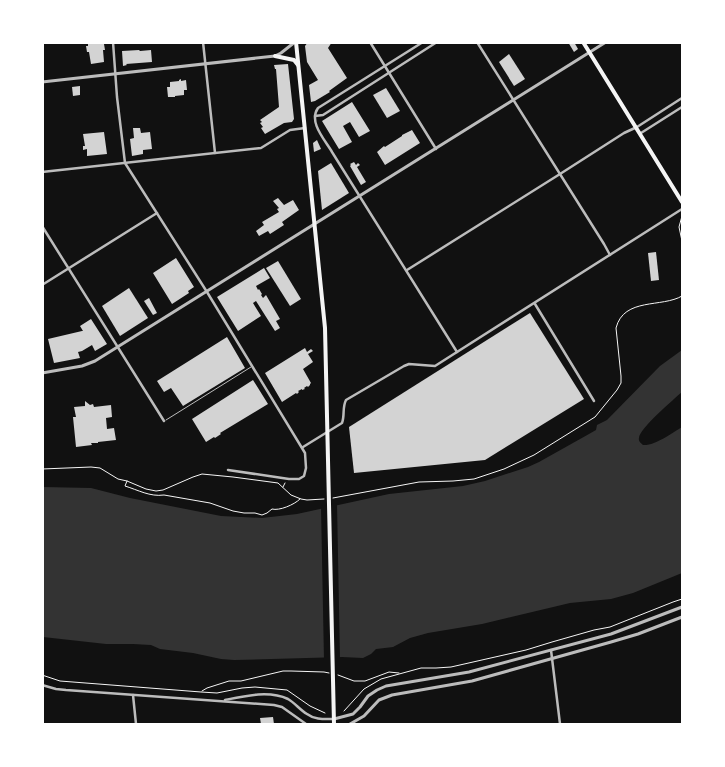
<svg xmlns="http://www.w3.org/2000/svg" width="725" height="767" font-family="Spectral,serif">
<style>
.water{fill:#333}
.pier{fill:#111}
.building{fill:#d3d3d3}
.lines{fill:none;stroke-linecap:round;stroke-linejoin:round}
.path{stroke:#f5f5f5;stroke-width:1}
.service{stroke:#bcbcbc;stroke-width:1}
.minor{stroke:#bcbcbc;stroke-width:2.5}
.tertiary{stroke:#bcbcbc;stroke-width:3}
.secondary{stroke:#f5f5f5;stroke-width:4}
</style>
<rect width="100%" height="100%" fill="#111"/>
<path class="water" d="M682,350V392C674,399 639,429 639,438C638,441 641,443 643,445C655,446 672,433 682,427V573L633,593L611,599L570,603L482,624L428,633L410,638L393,647L376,649L371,654L363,658L342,657L234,660L221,659L193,653L160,649L151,645L133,644H106L43,637L42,487L91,488L130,498L221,516L262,518L297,514L389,494L463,486L485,481L528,467L539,462L589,434L596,430L597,425L607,420L660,366Z"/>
<path class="pier" d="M337,503L340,660H324L321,506Z"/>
<g class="building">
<path d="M88,42H102V44H104L105,50H103L104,62L91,64L89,52H87L86,46H88Z"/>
<path d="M308,42H332L328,48L347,78L329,91L330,92L315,101L311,102L309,85L318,80L307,62L305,46Z"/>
<path d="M568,42H574L578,49L574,52Z"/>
<path d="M139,50L140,51L151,50L152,62L126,64L127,65L123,66L122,51Z"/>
<path d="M509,54L525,79L514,86L499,62Z"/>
<path d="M288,64L294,119L292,122L284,123L265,134L261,128L263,127L260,123L262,122L260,120L279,107L276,69H275L274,65Z"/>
<path d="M181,79V81L186,80L187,90H184V95L175,96V97H168L167,87H170V82L179,81V80Z"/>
<path d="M80,86V95L73,96L72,87Z"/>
<path d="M386,88L400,111L387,118L373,95Z"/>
<path d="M352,102L370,131L359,137L350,122L343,126L352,142L339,149L322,121Z"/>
<path d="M133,128H140L141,133L150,132L152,149L143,150V154L132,156L130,139L134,138Z"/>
<path d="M412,130L420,143L385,165L377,152L384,146L385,147L402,136V135Z"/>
<path d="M104,132L107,154L87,156V149L83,150V146H85L83,134Z"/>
<path d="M317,140L321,149L314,152L313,143Z"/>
<path d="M354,162L356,165L358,163L360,165L357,167L366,182L361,185L350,166L351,165L350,164Z"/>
<path d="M331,163L349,193L322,210L318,171Z"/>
<path d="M278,198L284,205L293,200L299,210L282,222L284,225L270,234L268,231L259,236L256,231L264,225L262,222L279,212L277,209L279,208L273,201Z"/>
<path d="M656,252L659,280L651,281L648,253Z"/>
<path d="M176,258L194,287L188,291L189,293L172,304L153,273Z"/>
<path d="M278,261L301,299L290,306L266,268Z"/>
<path d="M264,268L270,278L256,286L258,290L259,289L262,294L261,295L263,298L266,295L280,319L276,321L280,328L275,331L256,301L253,303L261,316L238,331L217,297Z"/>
<path d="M129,288L148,318L120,336L102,306Z"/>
<path d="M149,298L157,313L153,315L144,301Z"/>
<path d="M530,313L584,399L485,460L354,473L349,427Z"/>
<path d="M91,319L107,344L95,351L92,345L82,351L78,352L80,358L54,363L48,339L82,331H83L80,326Z"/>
<path d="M227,337L245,368L183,406L171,388L164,392L157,381Z"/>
<path d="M305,348L307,352L311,349L313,351L308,354L313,362L303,369L311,383L310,384V385L308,387L307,386L304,388L305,389L302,390V389L298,391L299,392L297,394L296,393L282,402L265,373Z"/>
<path d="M253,380L268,404L220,433L221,434L215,438L214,437L206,442L192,419Z"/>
<path d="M85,401L90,405L93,404L94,407L111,405L112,417L106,418L107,429L114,428L116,440L98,442V443H91L92,445L76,447L73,417H76L74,407L85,406Z"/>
<path d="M273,717L274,724H261L260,718Z"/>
</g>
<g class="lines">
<g class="path">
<path d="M682,216L679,227L682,241"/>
<path d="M42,469L91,467L100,468L118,479L127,481L146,489L156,491L163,490L193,477L202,474L233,477L278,483L291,495L301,499L307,500L324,499"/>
<path d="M127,481L125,486C138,490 150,497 164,495L210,503L233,511L244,513H255L262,515L267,513L272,509C279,511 294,505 300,499"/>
<path d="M283,487L285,483"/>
<path d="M333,498L419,482L453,481L474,479L504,469L534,455L595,417L617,390L621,383V376L616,328C624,297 662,308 682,296"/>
<path d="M42,675L60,681L201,692L217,693L242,688L255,687L287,690L310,706L325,713"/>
<path d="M338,675L354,681H365L389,672L399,673"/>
<path d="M202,691L207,688L229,681H241L283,671H291L324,672L329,673"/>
<path d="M344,711L364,689L381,679L421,668H436L451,667L526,650L552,642L594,630L610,627L673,602L682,599"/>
</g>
<path class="service" d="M166,420L251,367"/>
<g class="minor">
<path d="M113,42L117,97L125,163L207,292L305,453L306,468L304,476L299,479H289L228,470"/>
<path d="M203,42L215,153"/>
<path d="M370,42L436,149"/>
<path d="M423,42L318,108C308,122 325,140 332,152L457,352"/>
<path d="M477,42L604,244L610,255"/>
<path d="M315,116L323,115L437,42"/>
<path d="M641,133L682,107"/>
<path d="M42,172L261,148L290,130L305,128"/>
<path d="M42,226L164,421"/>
<path d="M407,270L560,174L624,133L637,127L682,98"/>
<path d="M42,285L157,213"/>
<path d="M535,304L594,401"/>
<path d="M303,447L342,423C345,415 342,408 346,400L404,366L409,364L435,366L682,209"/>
<path d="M551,650L560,724"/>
<path d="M42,685L56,689L66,690L274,705L282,707L306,724"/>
<path d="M133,695L136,724"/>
<path d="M225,700C244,696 269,690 288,699C295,703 300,710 307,714C315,720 324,719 334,719"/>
</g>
<g class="tertiary">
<path d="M42,82L275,56L281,53L295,42"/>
<path d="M42,373L82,366L95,361L606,42"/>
<path d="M334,719L353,714L360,707L368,696L377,690L386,686L469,672L611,634L682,607"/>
<path d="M350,724L364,716L379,700L392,695L472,681L611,642L638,634L682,617"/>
</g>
<g class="secondary">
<path d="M296,42L325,328L334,724"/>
<path d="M583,42L682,202"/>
<path d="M275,56L294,60L298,65"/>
</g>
</g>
<rect width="725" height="767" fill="none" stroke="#ffffff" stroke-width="88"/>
</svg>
